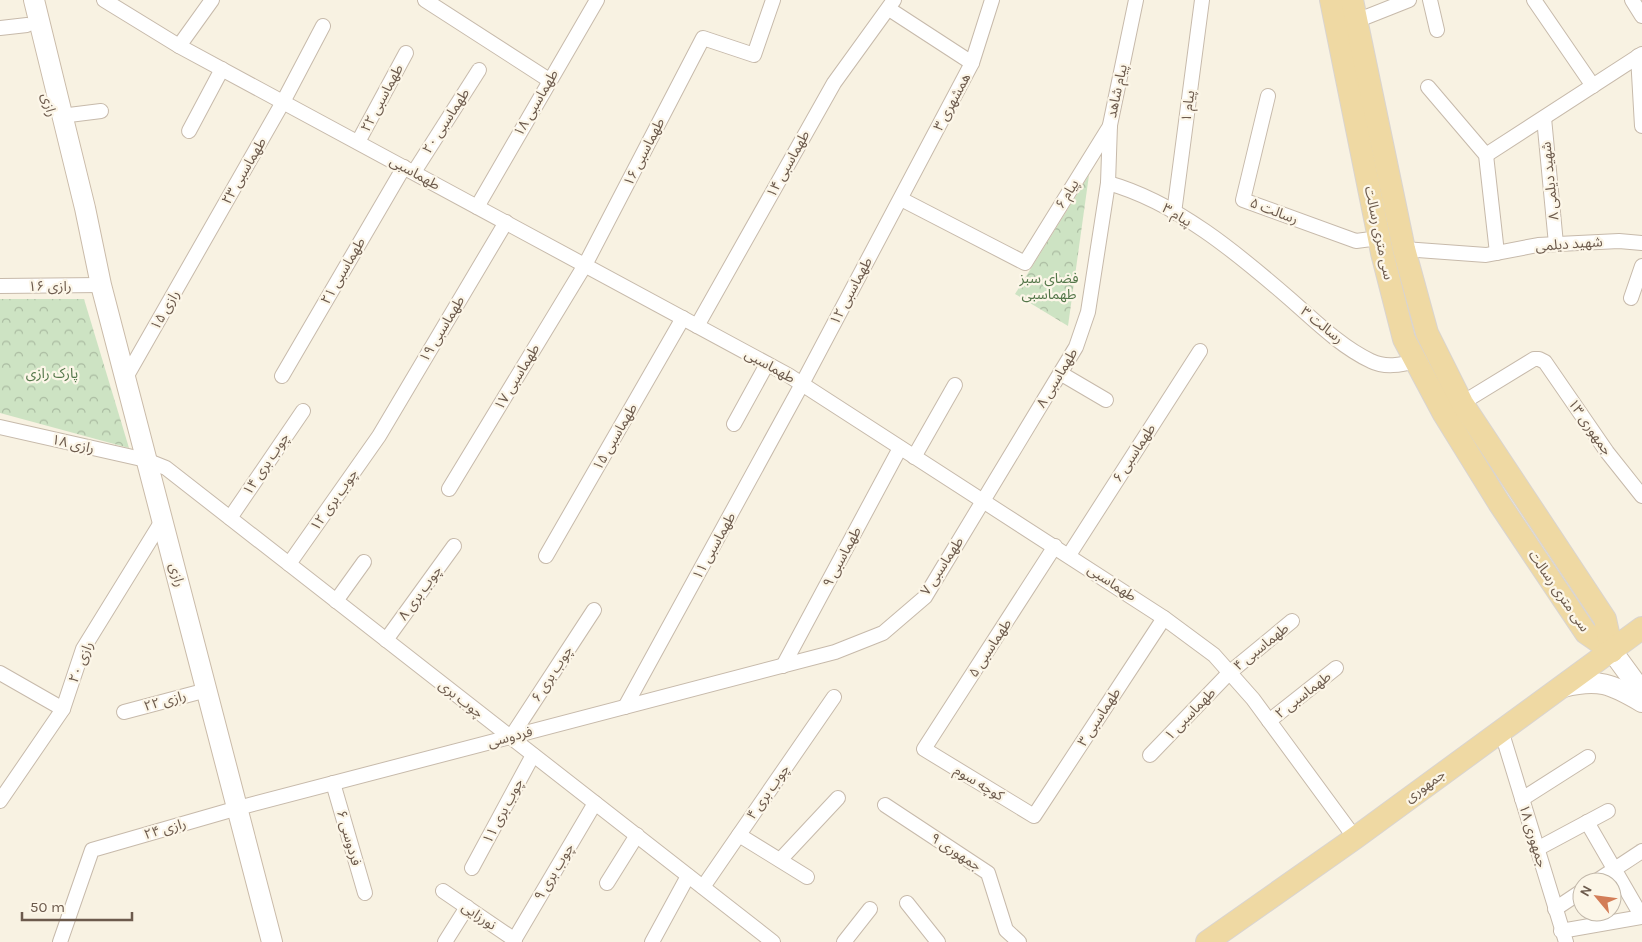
<svg xmlns="http://www.w3.org/2000/svg" width="1642" height="942" font-family="Karla,'Noto Sans Arabic',sans-serif">
<style>
.park{fill:url(#park-crowns)}
.lines{fill:none;stroke-linecap:round;stroke-linejoin:round}
.minor-casing{stroke:#c7baab;stroke-width:16}
.secondary-casing{stroke:#cabba9;stroke-width:22}
.primary-casing{stroke:#d9d4d0;stroke-width:24}
.minor{stroke:#fff;stroke-width:14}
.secondary{stroke:#fff;stroke-width:20}
.primary{stroke:#efd9a3;stroke-width:22}
.labels{text-anchor:middle;dominant-baseline:central;stroke-width:4.5;stroke-linejoin:round;paint-order:stroke}
.street-label{font-size:14px;fill:#6c5a4c;stroke:#fcf6e8}
.park-label{font-size:14px;fill:#537649;stroke:#fcf6e8}
</style>
<defs>
<pattern id="park-crowns" width="20" height="18" patternUnits="userSpaceOnUse" patternTransform="scale(1.25)"><rect width="20" height="18" fill="#cde3c3"/><path d="M2 6a3 3 0 1 1 6 0M12 15a3 3 0 1 1 6 0" fill="none" stroke="#aabba1"/></pattern>
</defs>
<rect width="100%" height="100%" fill="#f8f2e2"/>
<g class="park">
<path d="M1089,175L1068,326L1015,294Z"/>
<path d="M0,299H84L129,448L0,413Z"/>
</g>
<g class="lines">
<defs>
<g id="minor">
<path d="M104,0L179,46L788,375L1164,618L1214,655L1253,699L1355,838"/>
<path d="M425,0L549,80"/>
<path d="M1430,0L1437,30"/>
<path d="M1534,0L1593,86"/>
<path d="M1632,0L1642,16"/>
<path d="M889,9L972,63"/>
<path d="M1356,21L1409,0"/>
<path d="M0,28L27,25"/>
<path d="M179,46L212,0"/>
<path d="M1638,56L1642,126"/>
<path d="M1428,87L1486,155L1497,253"/>
<path d="M1268,96L1243,200L1356,241L1379,238"/>
<path d="M61,116L101,111"/>
<path d="M1544,118L1556,244"/>
<path d="M189,131L222,69"/>
<path d="M358,142L406,53"/>
<path d="M1486,155L1642,54"/>
<path d="M414,172L479,70"/>
<path d="M1108,183C1176,202 1237,253 1290,299C1314,320 1341,347 1371,361C1385,368 1401,365 1416,361"/>
<path d="M901,199L1025,263L1110,126"/>
<path d="M477,207L597,0"/>
<path d="M1174,213L1202,0"/>
<path d="M1404,249L1486,255L1538,245L1619,241L1642,243"/>
<path d="M0,286L101,285"/>
<path d="M1631,298L1642,266"/>
<path d="M697,326L834,83L894,0"/>
<path d="M1060,373L1106,400"/>
<path d="M282,376L404,167"/>
<path d="M125,379L283,102L323,26"/>
<path d="M1462,403L1534,359H1539L1545,362L1607,452L1642,496"/>
<path d="M734,424L767,364"/>
<path d="M0,427L146,460L166,468L773,942"/>
<path d="M914,457L955,385"/>
<path d="M449,489L585,265L703,38L754,55L773,0"/>
<path d="M230,518L303,411"/>
<path d="M1055,546L924,749L1034,816L1164,618"/>
<path d="M1069,555L1200,351"/>
<path d="M546,556L683,318"/>
<path d="M289,564L379,436L506,222"/>
<path d="M336,601L364,562"/>
<path d="M386,640L454,546"/>
<path d="M783,666L900,448"/>
<path d="M0,673L63,709"/>
<path d="M625,707L802,384L972,63L992,0"/>
<path d="M124,712L207,690"/>
<path d="M1269,721L1336,668"/>
<path d="M1501,730L1566,942"/>
<path d="M511,737L594,610"/>
<path d="M1150,755L1229,673L1292,621"/>
<path d="M333,783L365,893"/>
<path d="M1522,799L1588,757"/>
<path d="M0,801L63,709L83,649L162,521"/>
<path d="M885,805L988,873L1006,930L1019,942"/>
<path d="M1587,822L1642,917"/>
<path d="M739,835L807,877"/>
<path d="M1537,849L1608,811"/>
<path d="M780,860L838,798"/>
<path d="M472,868L533,755"/>
<path d="M1595,882L1642,851"/>
<path d="M607,883L637,835"/>
<path d="M703,887L834,697"/>
<path d="M443,891L515,940"/>
<path d="M907,903L938,942"/>
<path d="M1555,909L1582,891"/>
<path d="M1561,931L1642,917"/>
<path d="M60,942L92,850L238,808L835,652L883,633L925,597L1076,347L1088,312L1108,183L1110,125L1136,0"/>
<path d="M445,942L467,907"/>
<path d="M513,942L595,803"/>
<path d="M652,942L688,876"/>
<path d="M844,942L870,909"/>
</g>
<g id="secondary">
<path d="M34,0L85,208L101,285L272,942"/>
<path d="M1612,651L1642,692"/>
<path d="M1563,687C1599,678 1611,684 1642,702"/>
</g>
<g id="primary">
<path d="M1331,0L1382,253L1404,339L1444,414L1499,503L1586,633L1612,651"/>
<path d="M1352,0L1404,249L1427,333L1462,403L1605,619L1612,651"/>
<path d="M1207,942L1355,838L1642,628"/>
</g>
</defs>
<use href="#minor" class="minor-casing"/>
<use href="#secondary" class="secondary-casing"/>
<use href="#primary" class="primary-casing"/>
<use href="#minor" class="minor"/>
<use href="#secondary" class="secondary"/>
<use href="#primary" class="primary"/>
</g>
<g class="labels">
<g class="street-label">
<text transform="translate(1117 91) rotate(-78)">پیام شاهد</text>
<text transform="translate(382 98) rotate(-62)">۲۲ طهماسبی</text>
<text transform="translate(952 102) rotate(-62)">۳ همشهری</text>
<text transform="translate(536 103) rotate(-60)">۱۸ طهماسبی</text>
<text transform="translate(49 105) rotate(75)">رازی</text>
<text transform="translate(1188 106) rotate(-83)">۱ پیام</text>
<text transform="translate(446 121) rotate(-57)">۲۰ طهماسبی</text>
<text transform="translate(644 152) rotate(-63)">۱۶ طهماسبی</text>
<text transform="translate(788 164) rotate(-61)">۱۴ طهماسبی</text>
<text transform="translate(244 171) rotate(-60)">۲۳ طهماسبی</text>
<text transform="translate(415 173) rotate(29)">طهماسبی</text>
<text transform="translate(1550 181) rotate(-96)">۸ شهید دیلمی</text>
<text transform="translate(1067 194) rotate(-58)">۶ پیام</text>
<text transform="translate(1274 211) rotate(21)">۵ رسالت</text>
<text transform="translate(1177 215) rotate(31)">۳ پیام</text>
<text transform="translate(1379 233) rotate(78)">سی متری رسالت</text>
<text transform="translate(1569 244) rotate(-4)">شهید دیلمی</text>
<text transform="translate(343 271) rotate(-60)">۲۱ طهماسبی</text>
<text x="50" y="286">رازی ۱۶</text>
<text transform="translate(851 291) rotate(-62)">۱۲ طهماسبی</text>
<text transform="translate(165 310) rotate(-60)">۱۵ رازی</text>
<text transform="translate(1322 325) rotate(39)">۳ رسالت</text>
<text transform="translate(442 329) rotate(-59)">۱۹ طهماسبی</text>
<text transform="translate(770 366) rotate(29)">طهماسبی</text>
<text transform="translate(517 377) rotate(-59)">۱۷ طهماسبی</text>
<text transform="translate(1057 378) rotate(-59)">۸ طهماسبی</text>
<text transform="translate(1590 427) rotate(55)">۱۳ جمهوری</text>
<text transform="translate(615 437) rotate(-60)">۱۵ طهماسبی</text>
<text transform="translate(73 444) rotate(13)">رازی ۱۸</text>
<text transform="translate(1134 453) rotate(-57)">۶ طهماسبی</text>
<text transform="translate(266 464) rotate(-56)">۱۴ چوب بری</text>
<text transform="translate(334 500) rotate(-55)">۱۲ چوب بری</text>
<text transform="translate(714 546) rotate(-61)">۱۱ طهماسبی</text>
<text transform="translate(842 557) rotate(-62)">۹ طهماسبی</text>
<text transform="translate(942 566) rotate(-57)">۷ طهماسبی</text>
<text transform="translate(177 575) rotate(75)">رازی</text>
<text transform="translate(1112 583) rotate(33)">طهماسبی</text>
<text transform="translate(1559 591) rotate(55)">سی متری رسالت</text>
<text transform="translate(420 593) rotate(-54)">۸ چوب بری</text>
<text transform="translate(1261 647) rotate(-39)">۴ طهماسبی</text>
<text transform="translate(990 648) rotate(-57)">۵ طهماسبی</text>
<text transform="translate(81 662) rotate(-68)">رازی ۲۰</text>
<text transform="translate(552 674) rotate(-57)">۶ چوب بری</text>
<text transform="translate(1303 695) rotate(-38)">۲ طهماسبی</text>
<text transform="translate(461 699) rotate(38)">چوب بری</text>
<text transform="translate(165 701) rotate(-15)">رازی ۲۲</text>
<text transform="translate(1190 714) rotate(-46)">۱ طهماسبی</text>
<text transform="translate(1099 717) rotate(-57)">۳ طهماسبی</text>
<text transform="translate(510 737) rotate(-15)">فردوسی</text>
<text transform="translate(979 783) rotate(31)">کوچه سوم</text>
<text transform="translate(1425 786) rotate(-36)">جمهوری</text>
<text transform="translate(768 792) rotate(-55)">۴ چوب بری</text>
<text transform="translate(503 811) rotate(-62)">۱۱ چوب بری</text>
<text transform="translate(165 829) rotate(-16)">رازی ۲۴</text>
<text transform="translate(1533 836) rotate(73)">جمهوری ۱۸</text>
<text transform="translate(349 838) rotate(74)">فردوسی ۶</text>
<text transform="translate(956 852) rotate(33)">۹ جمهوری</text>
<text transform="translate(554 872) rotate(-59)">۹ چوب بری</text>
<text transform="translate(479 916) rotate(34)">نورزایی</text>
</g>
<g class="park-label">
<text x="1049" y="278">فضای سبز<tspan x="1049" dy="16">طهماسبی</tspan></text>
<text x="52" y="373">پارک رازی</text>
</g>
</g>
<g transform="translate(1597 897) rotate(299)"><circle r="24" fill="#fcf6e8" stroke="#c2b8aa"/>
<path d="M0-4L9 19L0 12L-9 19Z" fill="#d37d57"/>
<text y="-8" font-size="14" font-weight="bold" text-anchor="middle" fill="#6c5a4c">N</text>
</g>
<path d="M22 912v8h110v-8" fill="none" stroke="#6c5a4c" stroke-width="2.5"/>
<text x="30" y="912" font-size="15" fill="#6c5a4c" stroke="#fcf6e8" stroke-width="4" paint-order="stroke">50 m</text>
</svg>
